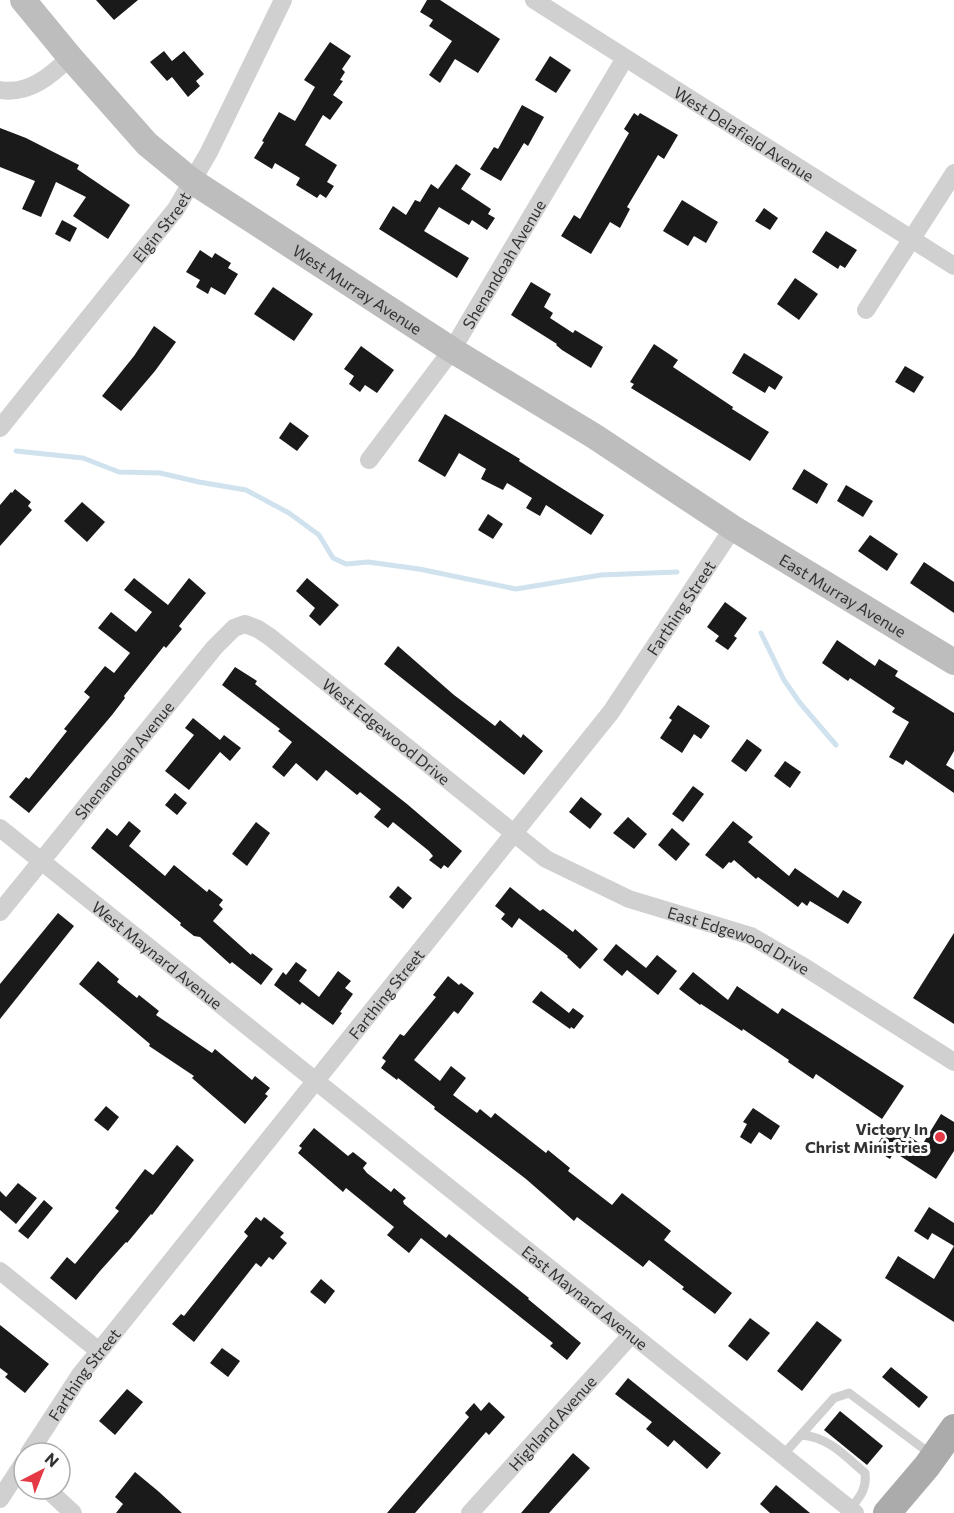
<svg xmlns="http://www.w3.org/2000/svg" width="954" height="1513" font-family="Commissioner,sans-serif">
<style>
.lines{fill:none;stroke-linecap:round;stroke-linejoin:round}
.stream{stroke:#cfe2ee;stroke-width:5}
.building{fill:#1a1a1a}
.lane{stroke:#d0d0d0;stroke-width:9}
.street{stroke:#d0d0d0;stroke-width:18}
.secondary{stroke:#bdbdbd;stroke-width:26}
.primary{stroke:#ababab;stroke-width:28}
.poi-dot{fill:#e63946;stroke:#fff;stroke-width:2}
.labels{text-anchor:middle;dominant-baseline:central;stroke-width:6;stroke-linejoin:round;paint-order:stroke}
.street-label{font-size:16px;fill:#333;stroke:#fff}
.poi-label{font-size:16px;font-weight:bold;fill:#333;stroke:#fff;text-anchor:end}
</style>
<rect width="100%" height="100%" fill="#fff"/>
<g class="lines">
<g class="stream">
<path d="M16,451L83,458L119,472L160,473L199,482L246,490L289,513L319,535L333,558L346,564L368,562L419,569L516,589L601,575L677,572"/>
<path d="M761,633L784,680L800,703L836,745"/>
</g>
</g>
<g class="building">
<path d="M96,0H138L114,20Z"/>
<path d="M427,0H440L500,39L478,73L455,59L440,83L429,75L452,41L429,26L433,20L420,12Z"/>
<path d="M330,42L351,56L342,69L345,72L340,80L343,81L333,95L343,102L330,120L323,115L305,145L337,165L327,182L334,186L326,198L320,194L317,198L296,185L300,178L275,163L272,169L254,158L264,142L262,141L279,112L295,121L315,87L304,80Z"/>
<path d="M164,51L172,61L184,51L204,74L196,81L200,86L188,97L172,77L167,81L150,62Z"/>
<path d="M550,56L571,70L556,93L535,80Z"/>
<path d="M522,105L544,117L528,146L524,143L501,181L480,169L494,147L498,149Z"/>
<path d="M634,113L638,116L640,113L678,135L664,159L658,155L627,207L630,209L620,228L610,222L591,254L561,236L574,215L580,219L629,133L624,129Z"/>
<path d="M0,128L26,138L79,165L77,169L130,205L108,239L73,216L86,197L56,182L41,217L22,209L35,181L0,167Z"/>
<path d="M456,164L471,174L461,189L491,209L488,214L495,218L487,230L472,220L469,225L439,207L424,231L469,258L457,278L379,229L393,206L406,215L415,200L420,202L431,184L438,189Z"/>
<path d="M682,200L718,222L706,243L694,236L688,246L663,231Z"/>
<path d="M764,208L778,218L770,230L755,221Z"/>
<path d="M62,220L77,228L70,242L55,234Z"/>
<path d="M826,231L857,250L845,268L840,265L838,269L812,252Z"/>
<path d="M200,250L212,258L215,253L231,263L228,268L238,274L225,295L211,287L208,294L196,287L200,280L186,272Z"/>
<path d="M795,278L818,294L799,320L777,304Z"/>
<path d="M531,282L551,294L544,307L553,313L550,318L573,333L575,330L603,347L591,368L562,350L556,345L557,344L511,315Z"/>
<path d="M273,287L313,314L294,341L254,314Z"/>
<path d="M154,326L176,342L155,371L121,411L102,396L134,356Z"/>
<path d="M654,344L678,360L673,367L733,407L732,409L769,432L750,461L631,388L634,384L630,382Z"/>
<path d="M361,346L394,370L377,393L365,385L360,392L349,384L354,376L344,369Z"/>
<path d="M744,353L783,377L775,390L769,386L765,393L732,373Z"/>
<path d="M905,366L924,377L914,393L895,382Z"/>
<path d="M445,414L520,459L519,461L604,515L591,535L546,505L540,516L526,508L532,498L507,483L503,490L481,479L486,469L459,453L445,477L418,461Z"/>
<path d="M290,422L309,436L297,451L279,438Z"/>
<path d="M804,469L828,484L817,504L792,489Z"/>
<path d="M846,485L873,501L863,517L837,501Z"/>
<path d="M15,489L31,502L28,506L32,510L0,546V505L11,492L12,493Z"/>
<path d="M82,502L105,522L87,542L64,521Z"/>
<path d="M488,514L503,524L493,539L478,530Z"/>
<path d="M870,535L898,554L887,571L858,551Z"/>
<path d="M924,562L954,582V613L910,583Z"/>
<path d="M134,578L168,605L189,578L206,593L179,626L182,629L166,648L164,646L124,696L125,698L112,715L29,813L9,797L26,777L29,779L67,731L64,729L90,697L84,692L105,666L114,673L130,653L98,628L111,612L136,632L152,612L124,590Z"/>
<path d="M307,578L339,605L320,626L309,616L315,608L296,591Z"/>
<path d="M725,602L747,618L734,636L737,638L728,650L715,641L719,636L707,627Z"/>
<path d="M837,640L875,666L879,659L898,671L895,676L954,713V751L946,765L954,770V793L906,760L903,765L889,757L909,722L892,712L895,708L850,678L848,681L822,663Z"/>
<path d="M398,646L454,695L495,726L500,720L521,738L523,734L543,751L524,775L384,664Z"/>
<path d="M235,667L257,681L255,684L407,804L462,851L448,868L444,865L441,869L429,860L433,856L429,851L393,822L388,828L374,817L381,809L360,792L357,795L326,770L317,781L296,763L284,777L272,767L292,742L278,731L280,729L222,685Z"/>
<path d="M678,705L710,726L701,739L694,734L682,753L660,738L672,720L669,718Z"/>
<path d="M193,718L220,740L224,735L241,748L230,761L220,752L189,790L165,771L194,735L185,728Z"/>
<path d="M747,739L762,750L746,772L731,761Z"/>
<path d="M785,761L801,772L790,788L774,776Z"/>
<path d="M693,786L704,794L683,822L672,814Z"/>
<path d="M175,793L187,803L177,815L165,805Z"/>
<path d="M581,797L602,814L590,829L569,812Z"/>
<path d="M628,817L647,834L634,849L613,833Z"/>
<path d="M129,821L141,831L129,846L165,876L174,865L207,892L209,889L223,900L219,905L223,909L213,921L251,955L252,953L273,969L261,985L232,962L230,964L200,937L194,936L180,925L181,923L91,848L107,828L117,836Z"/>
<path d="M733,821L753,837L748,842L789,876L795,868L838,898L843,890L862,902L848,924L810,901L807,906L802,902L798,907L758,877L756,879L734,860L731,863L729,862L723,869L705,855Z"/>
<path d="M256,822L270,833L247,866L232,854Z"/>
<path d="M672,828L690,844L676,861L658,845Z"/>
<path d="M398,886L412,898L403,909L389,897Z"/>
<path d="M510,887L540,911L543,909L573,932L575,929L598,949L580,969L567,957L568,956L519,918L512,928L501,919L505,914L495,906Z"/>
<path d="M58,913L74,926L0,1019V984Z"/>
<path d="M954,933V1024L913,998Z"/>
<path d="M616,944L646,968L657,955L677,971L658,995L627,970L622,976L603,960Z"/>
<path d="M98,961L119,979L117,982L137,998L139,995L159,1011L156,1015L212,1053L215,1049L252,1080L255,1076L270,1088L265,1094L268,1096L245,1124L192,1078L194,1076L149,1046L150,1044L79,984Z"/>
<path d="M296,962L307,970L299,981L319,997L338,971L351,981L345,988L353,994L340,1012L342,1013L333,1025L302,1002L300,1005L274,985L283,972L286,975Z"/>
<path d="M693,972L728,1000L737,986L778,1014L782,1008L904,1086L882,1119L816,1074L813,1079L788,1062L789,1060L743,1029L742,1031L701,1004L700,1005L679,989Z"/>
<path d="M448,976L459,985L461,983L474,993L458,1014L454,1011L414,1060L440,1081L451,1066L466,1078L453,1095L477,1113L480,1109L491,1118L495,1113L546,1153L548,1150L570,1168L568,1171L612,1205L622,1193L671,1231L664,1240L732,1293L715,1314L682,1289L684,1287L649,1260L643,1267L577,1217L574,1221L526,1179L434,1109L435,1107L398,1078L397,1080L381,1068L386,1061L382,1058L400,1034L404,1036L436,997L433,995Z"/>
<path d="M541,991L569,1013L573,1008L584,1016L574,1029L571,1027L570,1029L532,1002Z"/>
<path d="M106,1106L119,1117L108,1131L94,1120Z"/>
<path d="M753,1108L780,1126L771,1140L759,1132L751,1144L740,1137L747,1124L743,1122Z"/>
<path d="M941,1114L954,1122V1151L936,1179L894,1152L890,1159L874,1149L891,1124L922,1145Z"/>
<path d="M314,1128L348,1156L353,1152L367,1163L363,1168L367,1173L391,1192L394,1188L406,1198L403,1201L404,1204L446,1238L449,1234L529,1298L528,1299L581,1343L567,1360L550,1346L553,1343L421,1238L409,1253L387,1235L394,1227L346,1188L343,1192L298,1153L302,1148L299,1146Z"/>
<path d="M177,1145L194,1160L152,1215L151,1214L127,1243L126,1242L100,1271L76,1300L50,1278L67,1257L75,1264L119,1211L115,1208L145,1169L153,1175Z"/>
<path d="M18,1183L37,1198L16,1224L0,1210V1191L6,1197Z"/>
<path d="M44,1200L53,1208L28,1239L18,1231Z"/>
<path d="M929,1207L954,1223V1322L885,1278L898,1256L934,1279L954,1246L932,1233L928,1240L914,1231Z"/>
<path d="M256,1217L261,1221L264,1217L284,1233L280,1237L287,1243L273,1260L269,1257L261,1267L256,1263L194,1342L172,1324L181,1314L184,1316L248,1236L244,1232Z"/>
<path d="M321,1279L335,1291L325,1304L310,1292Z"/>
<path d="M750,1318L770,1333L747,1361L728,1346Z"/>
<path d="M817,1321L842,1340L802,1391L777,1371Z"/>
<path d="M0,1325L49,1364L25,1393L5,1377L8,1374L0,1368Z"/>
<path d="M222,1348L240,1361L228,1377L210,1363Z"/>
<path d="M891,1367L928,1397L919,1408L882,1377Z"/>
<path d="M628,1378L721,1453L707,1469L674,1440L668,1447L646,1429L652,1422L615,1394Z"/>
<path d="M127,1389L143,1402L115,1435L99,1421Z"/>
<path d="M489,1402L505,1417L489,1435L486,1432L415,1513H387L469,1417L465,1413L474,1403L481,1411Z"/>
<path d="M840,1411L883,1446L867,1465L824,1430Z"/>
<path d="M573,1453L590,1468L549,1513H521Z"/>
<path d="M135,1472L158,1491L182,1513H116L123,1504L115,1497Z"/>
<path d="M776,1485L810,1513H770L760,1504Z"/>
</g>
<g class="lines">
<g class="lane">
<path d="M801,1435C829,1437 845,1456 865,1473C867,1489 860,1497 850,1509"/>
<path d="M783,1455L834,1398L849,1393L932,1455"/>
</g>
<g class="street">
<path id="s1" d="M534,0L954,266"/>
<path d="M0,90C28,95 51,76 70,57"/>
<path d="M866,310L954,173"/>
<path id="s2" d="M0,428L176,209L209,152L283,0"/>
<path id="s3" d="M369,460L452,350L625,58"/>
<path id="s4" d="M0,828L855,1513"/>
<path id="s5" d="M0,912L214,648L234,628L245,624L258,629L270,637L546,859L629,899L751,936L806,968L954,1062"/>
<path d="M0,1271L99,1351"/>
<path id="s6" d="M29,1453L80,1375L611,712L733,528"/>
<path d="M47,1489L73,1513"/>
<path d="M0,1499L24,1462"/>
<path id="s7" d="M470,1513L632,1334"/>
</g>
<path class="secondary" id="s8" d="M23,0L70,57L147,144L192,181L452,350L594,436L733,528L954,662"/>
<path class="primary" d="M887,1513L927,1466L954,1428"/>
</g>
<circle class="poi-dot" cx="940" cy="1137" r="6"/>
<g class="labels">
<g class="street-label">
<text stroke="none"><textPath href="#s1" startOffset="249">West Delafield Avenue</textPath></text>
<text stroke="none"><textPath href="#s2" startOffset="258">Elgin Street</textPath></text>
<text stroke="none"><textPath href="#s3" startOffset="238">Shenandoah Avenue</textPath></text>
<text stroke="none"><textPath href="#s8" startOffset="446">West Murray Avenue</textPath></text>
<text stroke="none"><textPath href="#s8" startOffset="1020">East Murray Avenue</textPath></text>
<text stroke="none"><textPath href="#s6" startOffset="1068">Farthing Street</textPath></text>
<text stroke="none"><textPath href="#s5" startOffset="558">West Edgewood Drive</textPath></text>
<text stroke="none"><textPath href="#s5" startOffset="196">Shenandoah Avenue</textPath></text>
<text stroke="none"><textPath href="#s5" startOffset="972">East Edgewood Drive</textPath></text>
<text stroke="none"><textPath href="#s4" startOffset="202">West Maynard Avenue</textPath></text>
<text stroke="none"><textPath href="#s6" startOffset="582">Farthing Street</textPath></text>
<text stroke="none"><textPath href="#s4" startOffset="750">East Maynard Avenue</textPath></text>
<text stroke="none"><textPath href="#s6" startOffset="96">Farthing Street</textPath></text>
<text stroke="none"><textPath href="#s7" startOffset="122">Highland Avenue</textPath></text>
</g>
<g class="poi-label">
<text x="928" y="1128">Victory In<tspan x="928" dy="18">Christ Ministries</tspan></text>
</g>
</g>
<g transform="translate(42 1471) rotate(42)"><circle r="28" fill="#ffffff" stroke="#adadad" stroke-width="1.5"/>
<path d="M0-4.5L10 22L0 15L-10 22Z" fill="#e63946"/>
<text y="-9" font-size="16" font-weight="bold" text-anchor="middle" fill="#333333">N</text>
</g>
</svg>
